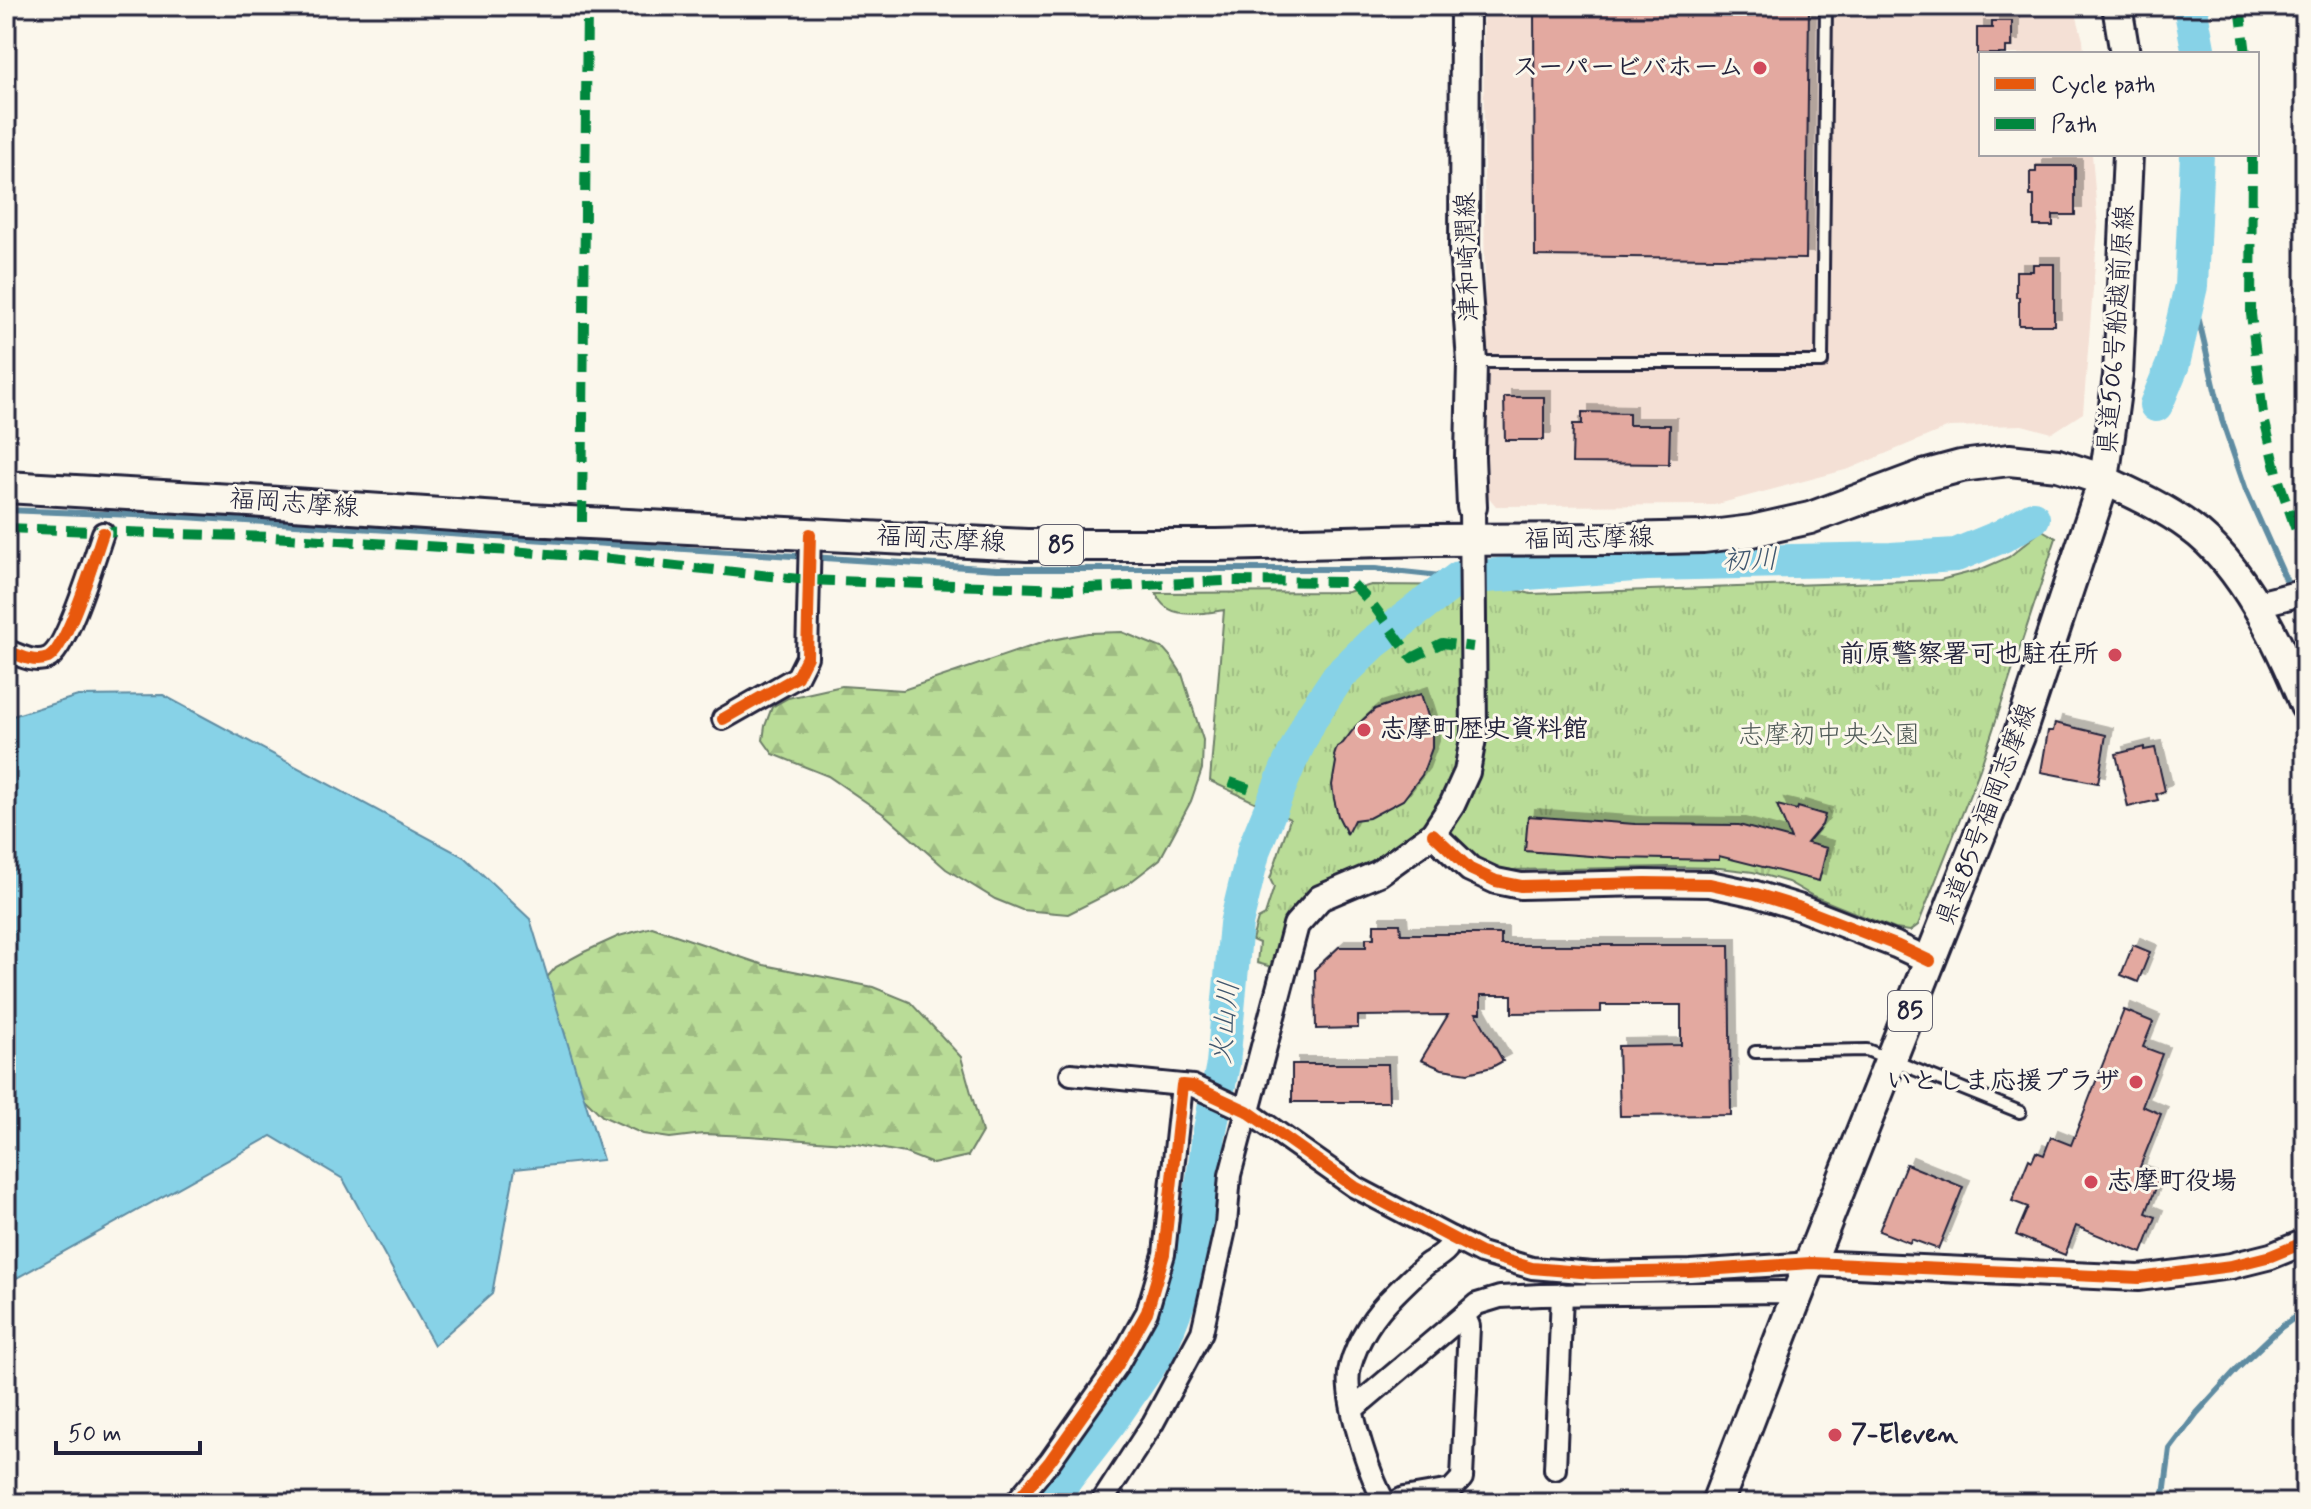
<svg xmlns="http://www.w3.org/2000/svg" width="2311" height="1509" font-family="Mynerve,'Klee One',sans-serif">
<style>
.built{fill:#f4e0d5}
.forest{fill:url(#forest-firs);stroke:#6e7f69;stroke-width:2}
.park{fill:url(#park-tufts);stroke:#6e7f69;stroke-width:2}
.water{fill:#87d2e7;stroke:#5f8ca2;stroke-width:2}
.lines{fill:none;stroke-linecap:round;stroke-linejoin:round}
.stream{stroke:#5f8ca2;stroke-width:6}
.river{stroke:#87d2e7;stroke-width:34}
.building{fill:#e3a9a0;stroke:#22223b;stroke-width:2;filter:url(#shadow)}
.service-casing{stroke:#22223b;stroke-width:16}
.minor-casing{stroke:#22223b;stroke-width:26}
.tertiary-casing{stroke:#22223b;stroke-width:30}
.secondary-casing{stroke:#22223b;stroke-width:34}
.primary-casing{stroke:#22223b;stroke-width:36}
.service{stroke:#fbf7ec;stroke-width:10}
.minor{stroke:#fbf7ec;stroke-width:20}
.tertiary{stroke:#fbf7ec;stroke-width:24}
.secondary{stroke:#fbf7ec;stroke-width:28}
.primary{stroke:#fbf7ec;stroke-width:30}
.quiet{stroke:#00873e;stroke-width:10;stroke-dasharray:20 10;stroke-linecap:butt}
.cycleway-casing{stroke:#fbf7ec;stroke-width:17}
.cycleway{stroke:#e8590c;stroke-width:12}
.poi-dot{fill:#d1495b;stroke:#fbf7ec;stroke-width:3}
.labels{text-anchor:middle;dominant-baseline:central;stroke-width:6;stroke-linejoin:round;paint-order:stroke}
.shield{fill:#fbf7ec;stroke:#636270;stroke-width:2}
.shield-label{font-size:24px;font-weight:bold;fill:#22223b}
.poi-label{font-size:26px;font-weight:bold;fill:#22223b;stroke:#fbf7ec;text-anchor:end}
.street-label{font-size:26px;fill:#22223b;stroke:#fbf7ec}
.park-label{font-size:26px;fill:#4f5a57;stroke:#fbf7ec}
.water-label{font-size:28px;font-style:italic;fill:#40576f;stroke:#fbf7ec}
</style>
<defs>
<pattern id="forest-firs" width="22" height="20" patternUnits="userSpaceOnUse" patternTransform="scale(2)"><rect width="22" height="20" fill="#b9dc97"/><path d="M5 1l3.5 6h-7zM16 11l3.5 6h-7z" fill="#9fbc83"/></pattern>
<pattern id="park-tufts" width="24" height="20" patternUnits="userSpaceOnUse" patternTransform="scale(2)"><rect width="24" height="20" fill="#b9dc97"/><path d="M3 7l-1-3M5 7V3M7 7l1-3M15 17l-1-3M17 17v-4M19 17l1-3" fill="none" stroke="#9fbc83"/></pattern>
<filter id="shadow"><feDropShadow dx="7" dy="-7" stdDeviation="0" flood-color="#0004"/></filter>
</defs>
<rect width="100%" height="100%" fill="#fbf7ec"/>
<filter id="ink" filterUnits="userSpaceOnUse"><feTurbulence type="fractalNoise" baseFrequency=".0125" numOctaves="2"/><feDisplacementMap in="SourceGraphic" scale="16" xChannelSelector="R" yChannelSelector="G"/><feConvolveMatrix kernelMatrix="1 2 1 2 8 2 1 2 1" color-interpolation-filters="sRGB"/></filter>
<g filter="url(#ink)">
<path class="built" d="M1483,6H2074L2083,40L2084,54H1981V154H2092L2098,227L2083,413L2052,433L2022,425L1949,427L1849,469L1714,505L1496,506L1486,494Z"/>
<g class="forest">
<path d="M1122,632L1164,649L1171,657L1182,674L1203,740L1202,769L1191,801L1160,859L1128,884L1068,914L1022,910L995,899L946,869L885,815L828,776L773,754L763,740L765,726L772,707L788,698L842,686L903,690L1047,641L1088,633Z"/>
<path d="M652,927L764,965L873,987L910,1002L961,1057L982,1132L968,1156L933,1164L905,1153L858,1144L749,1136L703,1134L670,1138L643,1134L602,1116L580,1094L542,983L556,967L584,952L619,936Z"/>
</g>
<path class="park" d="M2042,530L2056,538L1980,769L1918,925L1910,931L1895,929L1813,896L1788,882L1753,872L1720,868L1666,867L1512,870L1490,867L1414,840L1294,913L1272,967L1257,963L1259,943L1252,940L1258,919L1265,915L1274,887L1270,879L1290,819L1210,781L1224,610C1200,614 1166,621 1156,593L1348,592L1371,585L1502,586L1531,594L1940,580L1979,570L2009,557Z"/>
<path class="water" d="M163,695L464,857L530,919L603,1160L515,1169L492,1294L434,1345L343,1179L271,1136L15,1279L6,1317V877L12,871L6,844V718L78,696Z"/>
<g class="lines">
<g class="stream">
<path d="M2191,286L2222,420L2246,490L2291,591"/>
<path d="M6,510L185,517L997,569H1375L1459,578"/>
<path d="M2296,601L2305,624"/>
<path d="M2163,1503L2170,1449L2197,1413L2237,1369L2280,1328L2305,1310"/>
</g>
<g class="river">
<path d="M2190,6L2199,54"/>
<path d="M2156,405L2173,364L2191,286L2197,154"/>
<path d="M1047,1503L1110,1422L1159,1351L1190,1272L1209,1135L1223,1064L1236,924L1254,849L1289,764L1312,716L1338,677L1373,643L1459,578L1647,564L1891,559L1956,555L2002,536L2033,518"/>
</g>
</g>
<g class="building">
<path d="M1534,6H1809L1806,259L1535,256Z"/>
<path d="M1992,21H2012V47H2006V54H1977V28H1992Z"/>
<path d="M2036,166H2075V215H2053V226H2034V196H2030V172H2036Z"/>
<path d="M2033,264H2054V325H2019V297H2016V271H2033Z"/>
<path d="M1504,397H1544V440H1505Z"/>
<path d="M1582,412L1629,413V425H1670L1669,464L1572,463L1573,424H1582Z"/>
<path d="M1421,694L1432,729V748L1422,775L1403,800L1369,818L1354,820L1347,834L1338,816L1334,799L1332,785L1336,762L1334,756L1337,747L1343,743L1356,726L1375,709Z"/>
<path d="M2055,723L2106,735L2098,783L2041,772L2048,731H2053Z"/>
<path d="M2144,747V750L2155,748L2165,791L2156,794L2158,800L2128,807L2116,754Z"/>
<path d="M1777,805L1797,810L1798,807L1825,815L1822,825L1807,843L1827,848L1819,881L1719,856V860L1616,858L1525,851L1528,816L1635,824L1739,825L1791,839Z"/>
<path d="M1374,924H1400L1401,934H1501V945H1729L1731,1115L1620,1116L1618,1046L1681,1045V1005H1601V1012L1512,1013V995H1481V1013H1476L1503,1061L1492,1067L1468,1073L1442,1069L1421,1060L1448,1015L1358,1016V1028L1316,1029L1315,969L1339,947H1366V938H1374Z"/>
<path d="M2133,945L2150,952L2138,982L2121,975Z"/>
<path d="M2124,1010L2153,1022L2143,1047L2162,1054L2142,1106L2161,1114L2138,1172L2159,1180L2146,1213L2156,1217L2142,1253L2076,1226L2065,1255L2016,1235L2028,1207L2012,1201L2029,1159L2032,1161L2036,1152L2044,1155L2051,1137L2071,1145Z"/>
<path d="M1292,1064H1388L1389,1102H1292Z"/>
<path d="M1906,1164L1963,1187L1938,1249L1911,1239L1910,1243L1879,1231Z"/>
</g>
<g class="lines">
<defs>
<g id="service">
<path d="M1474,362H1822L1826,6"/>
<path d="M1755,1052L1867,1050L2020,1112"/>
</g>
<g id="minor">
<path d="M6,650C18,655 34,664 48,658C67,649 95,556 103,533"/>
<path d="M723,719L797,677L807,657L810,534"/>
<path d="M1071,1074L1182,1085"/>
<path d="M1353,1409L1477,1304L1500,1297L1541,1295L1783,1292L1796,1298"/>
<path d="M1555,1469L1562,1294"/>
<path d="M1015,1503L1050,1461L1117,1366L1147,1312L1164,1254L1182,1085L1193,1086L1247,1111L1355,1187L1452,1238L1481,1253L1532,1268L1593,1273L1690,1271L1811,1263"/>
<path d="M1101,1503L1153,1423L1202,1332L1226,1225L1230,1175L1247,1111"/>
<path d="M1385,1503C1370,1476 1342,1397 1350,1367C1357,1340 1375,1313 1395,1294C1405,1284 1416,1273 1427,1264C1433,1260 1442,1255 1447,1249C1449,1246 1450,1242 1452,1238"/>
<path d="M1394,1503L1404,1498L1451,1490L1462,1478L1469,1326L1464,1315"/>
</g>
<g id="tertiary">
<path d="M2258,604L2305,592"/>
<path d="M1433,834L1470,869L1496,881L1521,886L1645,883L1710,884L1756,894L1798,907L1896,945L1930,961"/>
<path d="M1247,1111L1296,925L1320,898L1379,873L1433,834L1452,805L1467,772L1474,733L1472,507"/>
<path d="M1811,1263L2139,1278L2231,1266L2271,1256L2305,1242"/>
</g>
<g id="secondary">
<path d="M1465,6L1464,248L1472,362L1470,457L1472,507"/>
<path d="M2117,6L2125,54"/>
<path d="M2128,154L2118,376L2104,480C2134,494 2163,507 2190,527C2243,565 2281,647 2305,706"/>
</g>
<path id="primary" d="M6,487L249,501L528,520L1027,545H1217L1428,540L1620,539L1703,537L1752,531L1810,518L1920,477L1961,466L2009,460L2058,465L2104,480L2019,736L1796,1298L1717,1503"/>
</defs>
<use href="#service" class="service-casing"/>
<use href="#minor" class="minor-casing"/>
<use href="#tertiary" class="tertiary-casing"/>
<use href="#secondary" class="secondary-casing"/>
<use href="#primary" class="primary-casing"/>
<use href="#service" class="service"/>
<use href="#minor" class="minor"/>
<use href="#tertiary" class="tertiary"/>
<use href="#secondary" class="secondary"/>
<use href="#primary" class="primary"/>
<g class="quiet">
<path d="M2240,6L2246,54"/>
<path d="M2252,154L2251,314L2263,414L2279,481L2305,556"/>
<path d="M582,522L587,6"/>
<path d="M6,528L270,537L512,551L611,559L808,580L1068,589L1225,581L1351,582L1373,605L1412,658L1442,643L1473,647"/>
<path d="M1230,782L1250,789"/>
</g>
<defs>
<g id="cycleway">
<path d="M6,650C18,655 34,664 48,658C67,649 95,556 103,533"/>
<path d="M723,719L797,677L807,657L810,534"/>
<path d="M1433,834L1470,869L1496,881L1521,886L1645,883L1710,884L1756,894L1798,907L1896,945L1930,961"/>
<path d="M1015,1503L1050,1461L1117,1366L1147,1312L1164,1254L1182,1085L1193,1086L1247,1111L1355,1187L1452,1238L1481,1253L1532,1268L1593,1273L1690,1271L1811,1263L2139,1278L2231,1266L2271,1256L2305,1242"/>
</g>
</defs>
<use href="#cycleway" class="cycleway-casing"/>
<use href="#cycleway" class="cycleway"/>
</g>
</g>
<g class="poi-dot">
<circle cx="1760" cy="68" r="8"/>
<circle cx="2115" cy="655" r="8"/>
<circle cx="1364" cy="730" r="8"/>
<circle cx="2136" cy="1082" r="8"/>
<circle cx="2091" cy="1182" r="8"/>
<circle cx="1835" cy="1435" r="8"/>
</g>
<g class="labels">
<g class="shield">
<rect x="1039" y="525" width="44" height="40" rx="6"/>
<rect x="1888" y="991" width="44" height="40" rx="6"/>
</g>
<g class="shield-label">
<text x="1061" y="545">85</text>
<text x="1910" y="1011">85</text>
</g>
<g class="poi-label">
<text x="1744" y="68">スーパービバホーム</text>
<text x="2099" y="655">前原警察署可也駐在所</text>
<text x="1380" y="730" text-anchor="start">志摩町歴史資料館</text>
<text x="2120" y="1082">いとしま応援プラザ</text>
<text x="2107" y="1182" text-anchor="start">志摩町役場</text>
<text x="1851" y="1435" text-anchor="start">7-Eleven</text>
</g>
<g class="street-label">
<text transform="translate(1468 257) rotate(-92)">津和崎潤線</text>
<text transform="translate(2117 330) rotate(-86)">県道506号船越前原線</text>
<text transform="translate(294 504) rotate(4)">福岡志摩線</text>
<text transform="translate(1589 539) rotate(-1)">福岡志摩線</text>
<text transform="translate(941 540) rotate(3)">福岡志摩線</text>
<text transform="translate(1987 815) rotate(-69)">県道85号福岡志摩線</text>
</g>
<g class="park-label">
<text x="1829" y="736">志摩初中央公園</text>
</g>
<g class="water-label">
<text transform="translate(1750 561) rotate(-2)">初川</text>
<text transform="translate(1226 1023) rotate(-84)">火山川</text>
</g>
</g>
<rect width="2311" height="1509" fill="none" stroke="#fbf7ec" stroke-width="32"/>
<rect x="16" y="16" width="2279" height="1477" fill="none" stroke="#22223b" stroke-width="3" filter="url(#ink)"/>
<rect x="1979" y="52" width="280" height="104" fill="#fbf7ec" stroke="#a4a2a5" stroke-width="2"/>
<rect x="1995" y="78" width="40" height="12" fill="#e8590c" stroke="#a4a2a5" stroke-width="2"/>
<text x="2051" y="92" font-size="24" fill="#22223b">Cycle path</text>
<rect x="1995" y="118" width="40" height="12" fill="#00873e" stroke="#a4a2a5" stroke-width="2"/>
<text x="2051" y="132" font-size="24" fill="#22223b">Path</text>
<path d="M56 1441v12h144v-12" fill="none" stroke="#22223b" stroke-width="4"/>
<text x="68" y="1441" font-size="24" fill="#22223b" stroke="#fbf7ec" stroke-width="6" paint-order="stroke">50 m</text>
</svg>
